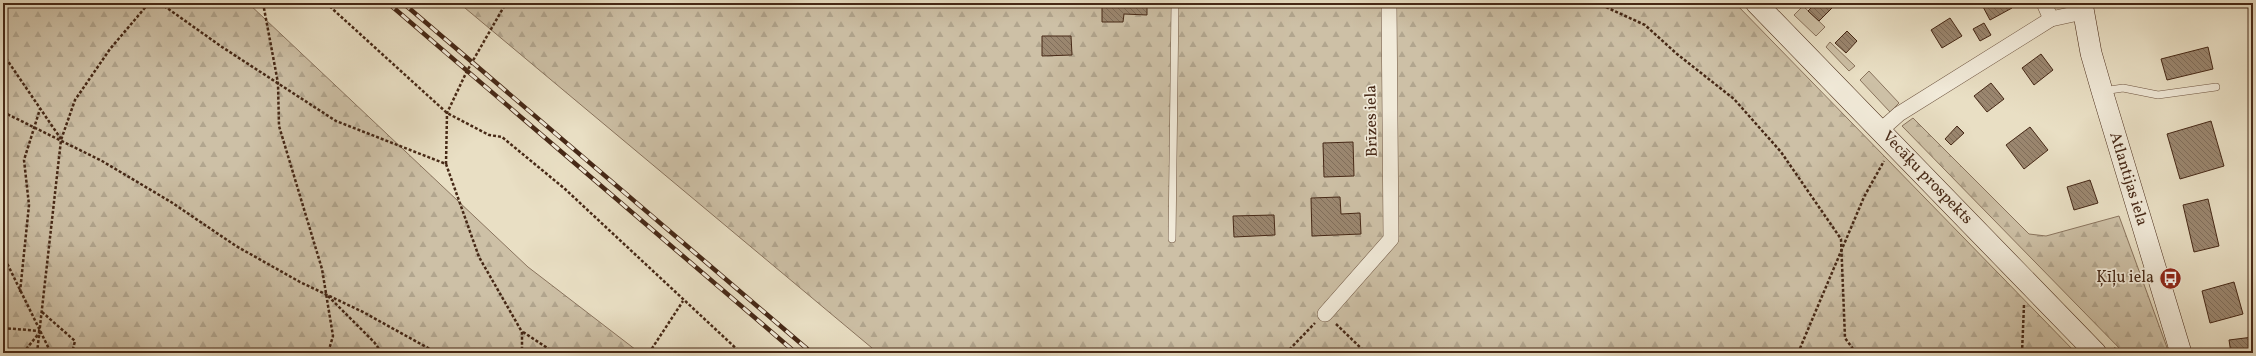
<svg xmlns="http://www.w3.org/2000/svg" width="2256" height="356" font-family="Vollkorn,serif">
<style>
.green{fill:#cdc0a6;stroke:#8a745e}
.forest{fill:url(#forest-firs);stroke:#8a745e}
.building{fill:url(#building-back-hatch);stroke:#462816}
.lines{fill:none;stroke-linecap:round;stroke-linejoin:round}
.service-casing{stroke:#6f5642;stroke-width:8}
.minor-casing{stroke:#6f5642;stroke-width:16}
.secondary-casing{stroke:#462816;stroke-width:22}
.path{stroke:#462816;stroke-width:2.5;stroke-dasharray:3 2;stroke-linecap:butt}
.service{stroke:#f1ead9;stroke-width:7}
.minor{stroke:#f1ead9;stroke-width:15}
.secondary{stroke:#f1ead9;stroke-width:21}
.rail-casing{stroke:#462816;stroke-width:4.5}
.rail{stroke:#f1ead9;stroke-width:3;stroke-dasharray:9;stroke-linecap:butt}
.labels{text-anchor:middle;dominant-baseline:central;stroke-width:3.5;stroke-linejoin:round;paint-order:stroke}
.street-label{font-size:16px;fill:#462816;stroke:#f1ead9}
.poi-label{font-size:16px;fill:#462816;stroke:#f1ead9;text-anchor:end}
</style>
<defs>
<pattern id="forest-firs" width="22" height="20" patternUnits="userSpaceOnUse"><rect width="22" height="20" fill="#cdc0a6"/><path d="M5 1l3.5 6h-7zM16 11l3.5 6h-7z" fill="#b1a58e"/></pattern>
<pattern id="building-back-hatch" width="6" height="6" patternUnits="userSpaceOnUse"><rect width="6" height="6" fill="#9b8770"/><path d="M-1 5l2 2M0 0l6 6M5-1l2 2" fill="none" stroke="#806e5b"/></pattern>
</defs>
<rect width="100%" height="100%" fill="#e9dfc4"/>
<filter id="stains"><feTurbulence type="fractalNoise" baseFrequency=".005" numOctaves="4"/><feColorMatrix values="0 0 0 0 .2 0 0 0 0 .09 0 0 0 0 .02 0 0 0 .5 -.17"/></filter>
<radialGradient id="worn" r=".72"><stop offset=".6" stop-color="#630" stop-opacity="0"/><stop offset="1" stop-color="#630" stop-opacity=".3"/></radialGradient>
<g class="green">
<path d="M1803,6L1825,27L1816,36L1794,15Z"/>
<path d="M1830,42L1855,66L1849,71L1826,47Z"/>
<path d="M1869,71L1899,103L1890,112L1860,80Z"/>
</g>
<g class="forest">
<path d="M3,3H248L528,267L640,353H3Z"/>
<path d="M459,3H1735L2076,353H878Z"/>
<path d="M1913,118L2029,234L2046,236L2119,216L2169,353H2124L1902,126Z"/>
</g>
<g class="building">
<path d="M1102,3H1147V15L1124,14L1123,22H1102Z"/>
<path d="M1816,3H1827L1832,8L1819,21L1808,11Z"/>
<path d="M1856,3H1866L1861,8Z"/>
<path d="M1981,3H2009L2012,8L1990,20Z"/>
<path d="M1950,18L1962,36L1942,48L1931,30Z"/>
<path d="M1984,23L1991,35L1980,41L1973,29Z"/>
<path d="M1847,31L1857,41L1846,53L1835,43Z"/>
<path d="M1042,36H1071L1072,55L1042,56Z"/>
<path d="M2208,47L2213,69L2167,80L2161,59Z"/>
<path d="M2041,54L2053,70L2034,85L2022,68Z"/>
<path d="M1991,83L2004,99L1987,112L1974,96Z"/>
<path d="M2211,121L2224,166L2180,179L2167,134Z"/>
<path d="M1957,126L1964,133L1951,145L1945,139Z"/>
<path d="M2030,127L2048,150L2024,169L2006,145Z"/>
<path d="M1353,142L1354,176L1324,177L1323,143Z"/>
<path d="M2090,180L2098,203L2074,210L2067,187Z"/>
<path d="M1340,197L1341,214L1360,213L1361,234L1312,236L1311,198Z"/>
<path d="M2208,199L2219,246L2194,252L2183,205Z"/>
<path d="M1274,215L1275,235L1234,237L1233,216Z"/>
<path d="M2234,282L2243,314L2210,323L2202,291Z"/>
<path d="M2253,337V353H2231L2229,340Z"/>
</g>
<g class="lines">
<defs>
<g id="service">
<path d="M2103,91L2123,88L2158,95L2216,87"/>
<path d="M1172,239L1175,3"/>
</g>
<g id="minor">
<path d="M2044,3L2051,19"/>
<path d="M1881,130L1899,114L2051,19L2083,12"/>
<path d="M1325,314L1391,239L1389,3"/>
</g>
<g id="secondary">
<path d="M1756,3L2096,353"/>
<path d="M2082,3L2091,53L2102,91L2181,353"/>
</g>
</defs>
<use href="#service" class="service-casing"/>
<use href="#minor" class="minor-casing"/>
<use href="#secondary" class="secondary-casing"/>
<g class="path">
<path d="M160,3L222,47L336,121L446,164L479,257L522,332V353"/>
<path d="M263,3L278,83L279,126L322,269L333,336L328,353"/>
<path d="M326,3L447,113L489,135L502,137L565,189L741,353"/>
<path d="M1597,3L1645,25L1677,54L1734,99L1781,152L1841,239L1845,338L1856,353"/>
<path d="M3,54L61,139"/>
<path d="M3,112L102,161L171,202L236,246L300,282L363,312L437,353"/>
<path d="M446,164L447,113L467,71L506,3"/>
<path d="M3,255L51,353"/>
<path d="M20,292L29,205L24,160L40,109"/>
<path d="M328,296L374,342L382,353"/>
<path d="M42,312L75,341L72,353"/>
<path d="M1336,324L1366,353"/>
<path d="M3,328L40,331"/>
<path d="M523,332L555,353"/>
<path d="M2114,348L2118,353"/>
<path d="M23,353L40,332"/>
<path d="M37,353L61,140L75,100L110,49L149,3"/>
<path d="M649,353L683,301"/>
<path d="M1286,353L1315,323"/>
<path d="M1798,353L1864,197L1884,161"/>
<path d="M2022,353L2024,305"/>
</g>
<use href="#service" class="service"/>
<use href="#minor" class="minor"/>
<use href="#secondary" class="secondary"/>
<defs>
<g id="rail">
<path d="M388,3L796,353"/>
<path d="M403,3L812,353"/>
</g>
</defs>
<use href="#rail" class="rail-casing"/>
<use href="#rail" class="rail"/>
</g>
<defs>
<symbol id="bus-disc" viewBox="-11 -11 22 22"><circle r="9.5" fill="#8f2418" stroke="#f1ead9"/><path d="M-5-6H5V4H4V6H2V4H-2V6H-4V4H-5ZM-3.5-4V0h7V-4ZM-3.5 1.2v1.5H-2V1.2ZM2 1.2v1.5H3.5V1.2Z" fill="#fff"/></symbol>
</defs>
<g fill-rule="evenodd">
<use href="#bus-disc" x="2158" y="266" width="25" height="25"/>
</g>
<g class="labels">
<g class="street-label">
<text transform="translate(1372 121) rotate(-91)">Brīzes iela</text>
<text transform="translate(1927 178) rotate(46)">Vecāķu prospekts</text>
<text transform="translate(2128 179) rotate(73)">Atlantijas iela</text>
</g>
<g class="poi-label">
<text x="2154" y="278">Ķīļu iela</text>
</g>
</g>
<rect width="2256" height="356" fill="none" stroke="#e9dfc4" stroke-width="16"/>
<rect x="4" y="4" width="2248" height="348" fill="none" stroke="#462816" stroke-width="2"/>
<rect x="8" y="8" width="2240" height="340" fill="none" stroke="#462816"/>
<rect width="100%" height="100%" filter="url(#stains)"/>
<rect width="100%" height="100%" fill="url(#worn)"/>
</svg>
